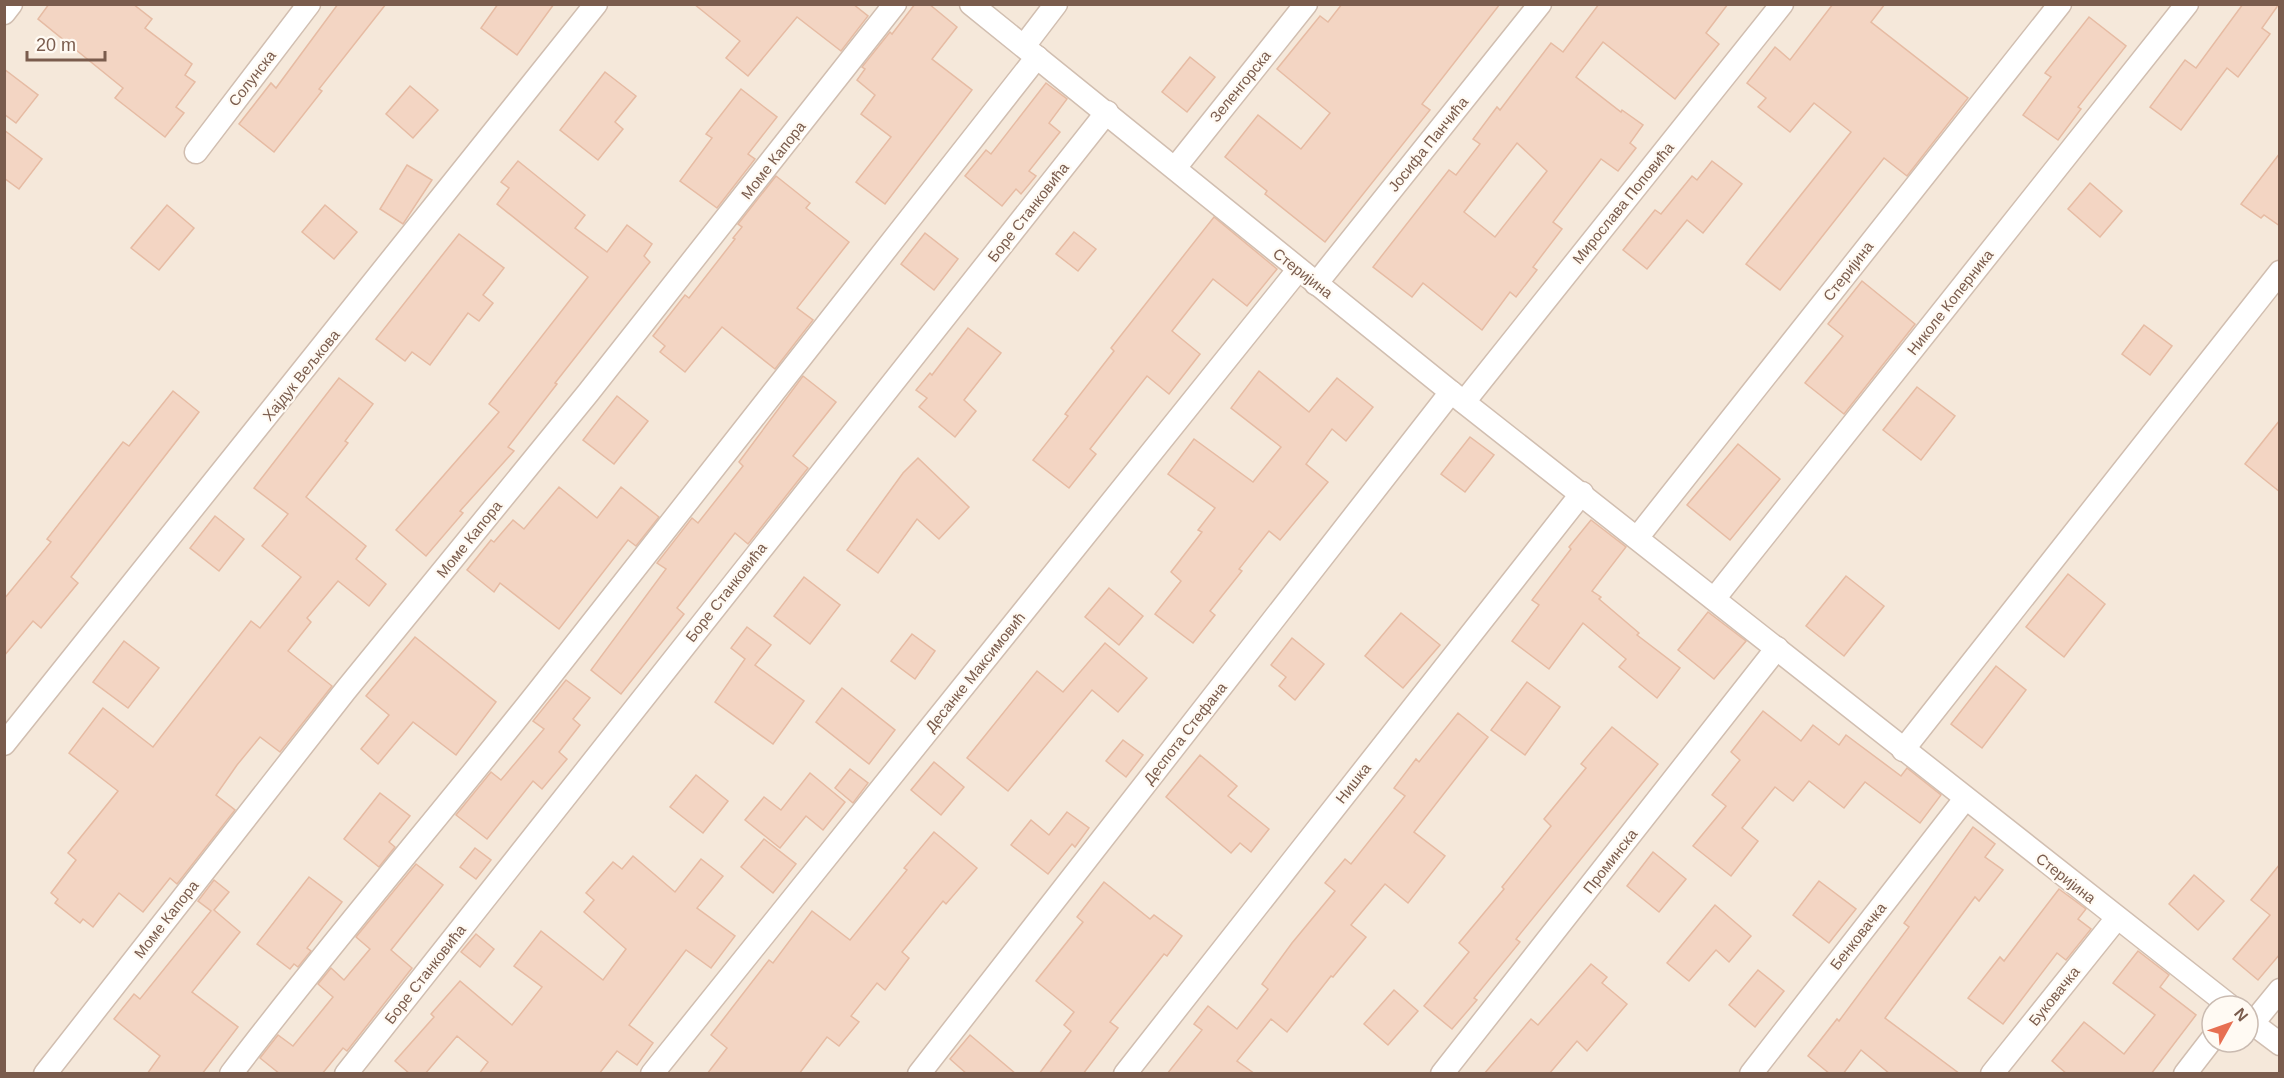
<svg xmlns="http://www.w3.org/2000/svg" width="2284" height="1078" font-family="Arial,sans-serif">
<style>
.residential{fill:#f5e8da;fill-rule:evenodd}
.building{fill:#f3d5c3;stroke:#e6bba3;stroke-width:1.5;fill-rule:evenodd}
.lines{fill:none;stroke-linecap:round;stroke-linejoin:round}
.street-casing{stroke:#d1beb0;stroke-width:25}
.street{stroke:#fff;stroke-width:22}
.labels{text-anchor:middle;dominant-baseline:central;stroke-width:4.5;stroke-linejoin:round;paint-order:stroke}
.street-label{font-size:15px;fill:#7a5c4d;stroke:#fffaf3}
</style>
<rect width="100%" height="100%" fill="#fdf6ec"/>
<path class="residential" d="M5,5H2279V1073L5,1074ZM2212,1006H2248V1042H2212Z"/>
<g class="building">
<path d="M49,4H133L152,19L145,28L192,64L185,75L195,82L176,107L184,113L165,137L115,98L123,88L38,19Z"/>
<path d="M338,4H386L319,89L322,91L274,152L239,124L271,83L276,88Z"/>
<path d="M498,4H554L517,55L481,28Z"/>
<path d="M694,4H853L868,16L841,51L797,17L748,76L726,58L740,41Z"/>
<path d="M915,4H929L957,27L932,59L972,90L885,204L856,182L891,137L861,114L875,95L857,80L865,69L862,67L890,32L892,34Z"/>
<path d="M1342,4H1500L1422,104L1430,110L1325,242L1265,194L1267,191L1225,157L1258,115L1301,149L1330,113L1277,69L1320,16L1328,22Z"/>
<path d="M1599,4H1728L1706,33L1719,44L1675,99L1603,42L1576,77L1621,112L1622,110L1643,125L1630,143L1636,148L1618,171L1601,159L1553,222L1562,229L1533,267L1537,270L1516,297L1510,292L1482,330L1423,283L1412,297L1373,267L1449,170L1456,175L1480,144L1473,139L1497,107L1500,110L1551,43L1563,52ZM1517,143L1547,171L1495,237L1464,212Z"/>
<path d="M1833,4H1885L1871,22L1968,98L1907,176L1884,158L1780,290L1746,264L1851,132L1814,103L1790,132L1758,107L1766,98L1747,83L1775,47L1790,60Z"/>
<path d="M2243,4H2279L2262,28L2270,34L2238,77L2227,68L2181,130L2150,107L2185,60L2196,68Z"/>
<path d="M2089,17L2126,46L2078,107L2081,109L2058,140L2023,115L2051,77L2045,73Z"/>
<path d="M1190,57L1215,77L1187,112L1162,92Z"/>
<path d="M4,69L38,95L16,123L4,114Z"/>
<path d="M605,72L636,96L615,122L623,129L598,160L560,130Z"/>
<path d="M1046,83L1067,99L1049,123L1060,132L1029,171L1036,176L1021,194L1016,189L1002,206L965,176L986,150L991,154Z"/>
<path d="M410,86L438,110L413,138L386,114Z"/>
<path d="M741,89L777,117L748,154L755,159L717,208L680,181L712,138L706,134Z"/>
<path d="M4,130L42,159L19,189L4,178Z"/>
<path d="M2280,153V226L2264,215L2261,218L2241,204Z"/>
<path d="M518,161L585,215L575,228L607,252L627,225L652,244L644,256L650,262L555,383L557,384L508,447L514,451L460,511L463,513L426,556L396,530L499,412L489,404L588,277L497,204L509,188L501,182Z"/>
<path d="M1712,161L1742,184L1703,233L1687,220L1647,269L1623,250L1655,210L1661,214L1692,176L1697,180Z"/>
<path d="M407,165L432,180L403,224L380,209Z"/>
<path d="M776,176L810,203L806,208L849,242L797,308L813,320L775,369L722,327L685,372L660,352L665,346L653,336L685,295L689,298L735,239L733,238L742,227L738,224Z"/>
<path d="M2090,183L2122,211L2100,237L2068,209Z"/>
<path d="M167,205L194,228L159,270L131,248Z"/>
<path d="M325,205L357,232L334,259L302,232Z"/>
<path d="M1214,217L1277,269L1247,306L1213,279L1172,331L1200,354L1169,394L1147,376L1090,449L1096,454L1069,488L1033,460L1068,416L1065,414L1114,351L1111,348Z"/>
<path d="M1074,232L1096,249L1078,271L1056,254Z"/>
<path d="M925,233L958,259L934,290L901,264Z"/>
<path d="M459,234L504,268L483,295L493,303L479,321L468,313L430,365L412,352L405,361L376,339Z"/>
<path d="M1862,281L1915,324L1844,414L1805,383L1843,336L1828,324Z"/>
<path d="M2144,325L2172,346L2150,375L2122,354Z"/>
<path d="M968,328L1001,353L964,400L976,411L955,437L919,407L927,398L916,390L930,373L932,375Z"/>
<path d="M1259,371L1309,412L1337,378L1373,407L1346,441L1332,429L1306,464L1328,482L1280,540L1269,531L1239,569L1242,571L1210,611L1215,615L1193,643L1155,614L1181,581L1171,572L1202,532L1198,530L1215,508L1168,474L1194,439L1253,482L1281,447L1231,408Z"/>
<path d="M803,376L836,402L793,456L808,468L748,544L735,533L677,608L684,614L621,694L591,670L666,569L657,563L692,518L698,523L743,466L739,462Z"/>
<path d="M339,378L373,404L345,441L348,443L306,497L366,546L356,559L386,584L369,606L338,581L307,618L311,622L288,651L332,686L280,752L260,737L237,765L216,795L235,810L177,884L170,878L143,912L119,893L93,927L83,919L80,923L55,903L58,899L51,893L76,860L68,853L118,791L69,753L103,708L153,747L251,621L260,628L301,577L262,546L288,514L254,488Z"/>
<path d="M1917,387L1955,416L1921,460L1883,430Z"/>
<path d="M173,391L199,412L71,577L78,583L41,628L33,621L4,656V599L51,542L47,539L123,442L129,446Z"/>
<path d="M617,396L648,421L614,464L583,440Z"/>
<path d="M2280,420V492L2245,464Z"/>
<path d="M1470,437L1494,455L1465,492L1441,474Z"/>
<path d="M1738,444L1780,479L1730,540L1687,505Z"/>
<path d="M918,458L969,507L939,539L917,519L878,573L847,550L903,473Z"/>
<path d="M559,487L597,518L621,487L659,517L636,546L628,540L559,629L500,583L494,592L467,570L491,540L494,542L513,520L524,529Z"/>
<path d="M215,516L244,539L219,571L190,548Z"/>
<path d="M1591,520L1626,547L1592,591L1601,597L1599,599L1639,633L1637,635L1680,668L1657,698L1619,667L1626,659L1583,623L1549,669L1512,641L1539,605L1532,600L1571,549L1569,547Z"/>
<path d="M2068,574L2105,604L2064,657L2026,627Z"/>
<path d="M1846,576L1884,606L1844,656L1806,626Z"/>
<path d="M804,577L840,605L810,644L774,616Z"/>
<path d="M1109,588L1143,616L1119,645L1085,617Z"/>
<path d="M1708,612L1746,641L1714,679L1678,650Z"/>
<path d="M1401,613L1440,645L1403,688L1365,656Z"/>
<path d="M747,627L771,645L755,665L804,701L773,744L715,702L745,659L731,648Z"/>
<path d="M912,634L935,651L915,679L891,661Z"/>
<path d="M415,637L496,702L456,755L413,722L378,764L361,749L389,715L366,696Z"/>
<path d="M1292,638L1324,664L1295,700L1279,686L1286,677L1271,665Z"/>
<path d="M124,641L159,668L128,708L93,682Z"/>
<path d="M1105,643L1147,678L1118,712L1092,690L1008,791L967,758L1037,671L1063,692Z"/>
<path d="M1996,666L2026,690L1982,748L1951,724Z"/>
<path d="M566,680L590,698L573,719L580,725L559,752L567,759L542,789L533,781L487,839L456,815L491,772L501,780L544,729L533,721Z"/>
<path d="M1527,682L1560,707L1525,755L1491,730Z"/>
<path d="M842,688L895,730L869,764L816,722Z"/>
<path d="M1763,711L1801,741L1813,725L1839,745L1846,735L1901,776L1907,768L1941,795L1920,823L1865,782L1844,808L1809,781L1793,801L1775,787L1742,828L1758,841L1731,876L1693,846L1726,806L1712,795L1740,760L1731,752Z"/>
<path d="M1458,713L1488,737L1414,832L1445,856L1408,903L1385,884L1351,925L1366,937L1333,977L1331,976L1287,1032L1271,1019L1237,1061L1255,1074H1167L1202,1030L1194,1024L1208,1006L1237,1029L1268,989L1262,984L1292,943L1335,891L1325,883L1345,859L1351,864L1405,796L1394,788L1416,759L1419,762Z"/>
<path d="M1612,727L1658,764L1516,939L1520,942L1474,998L1477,1000L1452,1029L1424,1006L1469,952L1459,943L1504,889L1502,887L1551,826L1544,819L1586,768L1581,764Z"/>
<path d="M1123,740L1143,755L1126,777L1106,761Z"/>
<path d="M1200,755L1237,786L1228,796L1269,829L1251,852L1240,843L1231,853L1166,797Z"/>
<path d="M934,762L964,787L941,815L911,790Z"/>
<path d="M850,769L868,783L853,803L835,788Z"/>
<path d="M810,773L845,802L823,830L806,816L780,848L745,820L764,797L781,810Z"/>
<path d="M696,775L728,801L703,833L670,807Z"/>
<path d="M380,793L410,816L389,842L395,847L379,867L344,839Z"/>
<path d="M1067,812L1089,828L1075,847L1072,844L1048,874L1011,845L1031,820L1049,835Z"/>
<path d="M1973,827L1995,844L1985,857L2003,870L1979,901L1975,897L1885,1018L1960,1074H1890L1861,1050L1843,1074H1830L1808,1056L1837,1019L1839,1021L1909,927L1904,923Z"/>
<path d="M934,832L977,868L946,904L943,901L902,952L909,958L885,990L877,983L851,1016L859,1022L839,1046L827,1037L799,1074H707L727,1048L711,1035L769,960L773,963L812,911L850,940L907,870L904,868Z"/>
<path d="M764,839L796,864L773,893L741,867Z"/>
<path d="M475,848L491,860L476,879L460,867Z"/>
<path d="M1653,852L1686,879L1659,912L1627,886Z"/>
<path d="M633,856L675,892L701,859L723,876L697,908L735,936L711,968L686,950L629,1025L653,1043L637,1065L617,1051L599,1074H479L488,1062L457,1036L425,1074H410L395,1061L434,1017L431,1014L460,981L512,1025L542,987L514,966L541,931L603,980L626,949L584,912L594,900L586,893L613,862L622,869Z"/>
<path d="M416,864L443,885L391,950L412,968L347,1051L343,1048L322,1074H280L260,1058L278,1035L293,1046L333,997L318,984L331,968L344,980L370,949L356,937Z"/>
<path d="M2280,864V954L2258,980L2233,959L2270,915L2251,900Z"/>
<path d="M2194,875L2224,901L2198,930L2169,904Z"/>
<path d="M309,877L342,902L307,948L311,951L298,967L294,964L290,969L257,944Z"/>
<path d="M214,880L229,892L214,910L240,932L192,992L238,1027L202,1074H147L160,1056L114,1019L134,994L140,999L211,911L198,901Z"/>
<path d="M1819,881L1856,909L1829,943L1793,915Z"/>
<path d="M1104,882L1150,919L1154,915L1182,936L1167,956L1164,954L1110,1022L1118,1028L1083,1074H1039L1071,1031L1064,1025L1074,1012L1036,981L1083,922L1077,917Z"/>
<path d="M2059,889L2086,909L2078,919L2091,929L2066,960L2057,953L2003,1024L1968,998L2000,957L2004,961Z"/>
<path d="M1715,905L1751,936L1729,962L1716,950L1689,981L1667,963Z"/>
<path d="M476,934L494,949L480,967L461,952Z"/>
<path d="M2138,951L2169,975L2160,987L2196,1015L2151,1074H2067L2052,1061L2084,1022L2124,1054L2155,1015L2113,983Z"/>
<path d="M1591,964L1607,977L1602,983L1627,1004L1587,1051L1577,1041L1549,1074H1484L1531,1019L1538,1025Z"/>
<path d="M1758,970L1784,991L1755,1027L1729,1005Z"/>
<path d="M1394,990L1418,1011L1388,1045L1364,1024Z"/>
<path d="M970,1035L1016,1074H967L950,1059Z"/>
</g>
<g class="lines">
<defs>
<g id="street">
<path d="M971,4L1451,392L2230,1006"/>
<path d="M4,13L11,4"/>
<path d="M1024,46L1056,4"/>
<path d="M196,152L309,4"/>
<path d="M1175,168L1306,4"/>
<path d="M1316,284L1540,4"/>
<path d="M1464,402L1782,4"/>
<path d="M1637,538L2060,4"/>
<path d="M1714,599L2187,4"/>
<path d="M4,744L596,4"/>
<path d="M1903,750L2280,272"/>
<path d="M2248,1020L2280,1044"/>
<path d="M2253,1023L2280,990"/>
<path d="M45,1074L345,691L588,393L895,4"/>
<path d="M231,1074C331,942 439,817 541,688C707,478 871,267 1037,57"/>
<path d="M346,1074L1107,112"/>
<path d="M652,1074L1298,270"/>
<path d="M919,1074L1451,392"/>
<path d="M1125,1074L1582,493"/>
<path d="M1442,1074L1777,648"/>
<path d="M1751,1074L1965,799"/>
<path d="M1992,1074L2117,918"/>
<path d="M2185,1074L2212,1039"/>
</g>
</defs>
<use href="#street" class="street-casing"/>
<use href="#street" class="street"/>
</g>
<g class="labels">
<g class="street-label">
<text transform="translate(252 78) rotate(-52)">Солунска</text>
<text transform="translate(1240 86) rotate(-51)">Зеленгорска</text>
<text transform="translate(1428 144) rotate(-51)">Јосифа Панчића</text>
<text transform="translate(773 160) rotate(-52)">Моме Капора</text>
<text transform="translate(1623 203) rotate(-51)">Мирослава Поповића</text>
<text transform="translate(1028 212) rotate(-52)">Боре Станковића</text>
<text transform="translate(1848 271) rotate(-52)">Стеријина</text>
<text transform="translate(1303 273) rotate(38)">Стеријина</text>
<text transform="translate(1950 302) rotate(-52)">Николе Коперника</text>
<text transform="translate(301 375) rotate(-51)">Хајдук Вељкова</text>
<text transform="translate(469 539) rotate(-51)">Моме Капора</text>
<text transform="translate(726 592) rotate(-52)">Боре Станковића</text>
<text transform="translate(975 672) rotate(-51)">Десанке Максимовић</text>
<text transform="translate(1185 733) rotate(-52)">Деспота Стефана</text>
<text transform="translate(1353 783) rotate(-52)">Нишка</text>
<text transform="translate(1610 861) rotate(-52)">Проминска</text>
<text transform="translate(2066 878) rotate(38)">Стеријина</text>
<text transform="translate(166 919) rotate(-52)">Моме Капора</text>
<text transform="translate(1858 936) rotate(-52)">Бенковачка</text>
<text transform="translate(425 974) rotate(-52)">Боре Станковића</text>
<text transform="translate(2054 996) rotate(-51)">Буковачка</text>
</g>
</g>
<rect width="2284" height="1078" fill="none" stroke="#7a5c4d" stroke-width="12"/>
<g transform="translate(2230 1024) rotate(50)"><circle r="28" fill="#fffaf3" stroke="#cabbb1" stroke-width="1.5"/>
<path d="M0-4.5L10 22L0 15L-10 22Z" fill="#e76f51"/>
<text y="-9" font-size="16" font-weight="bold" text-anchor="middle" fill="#7a5c4d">N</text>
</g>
<path d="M27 51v9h78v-9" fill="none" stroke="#7a5c4d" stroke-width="3"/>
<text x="36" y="51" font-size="18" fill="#7a5c4d" stroke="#fffaf3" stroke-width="4.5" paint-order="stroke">20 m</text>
</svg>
